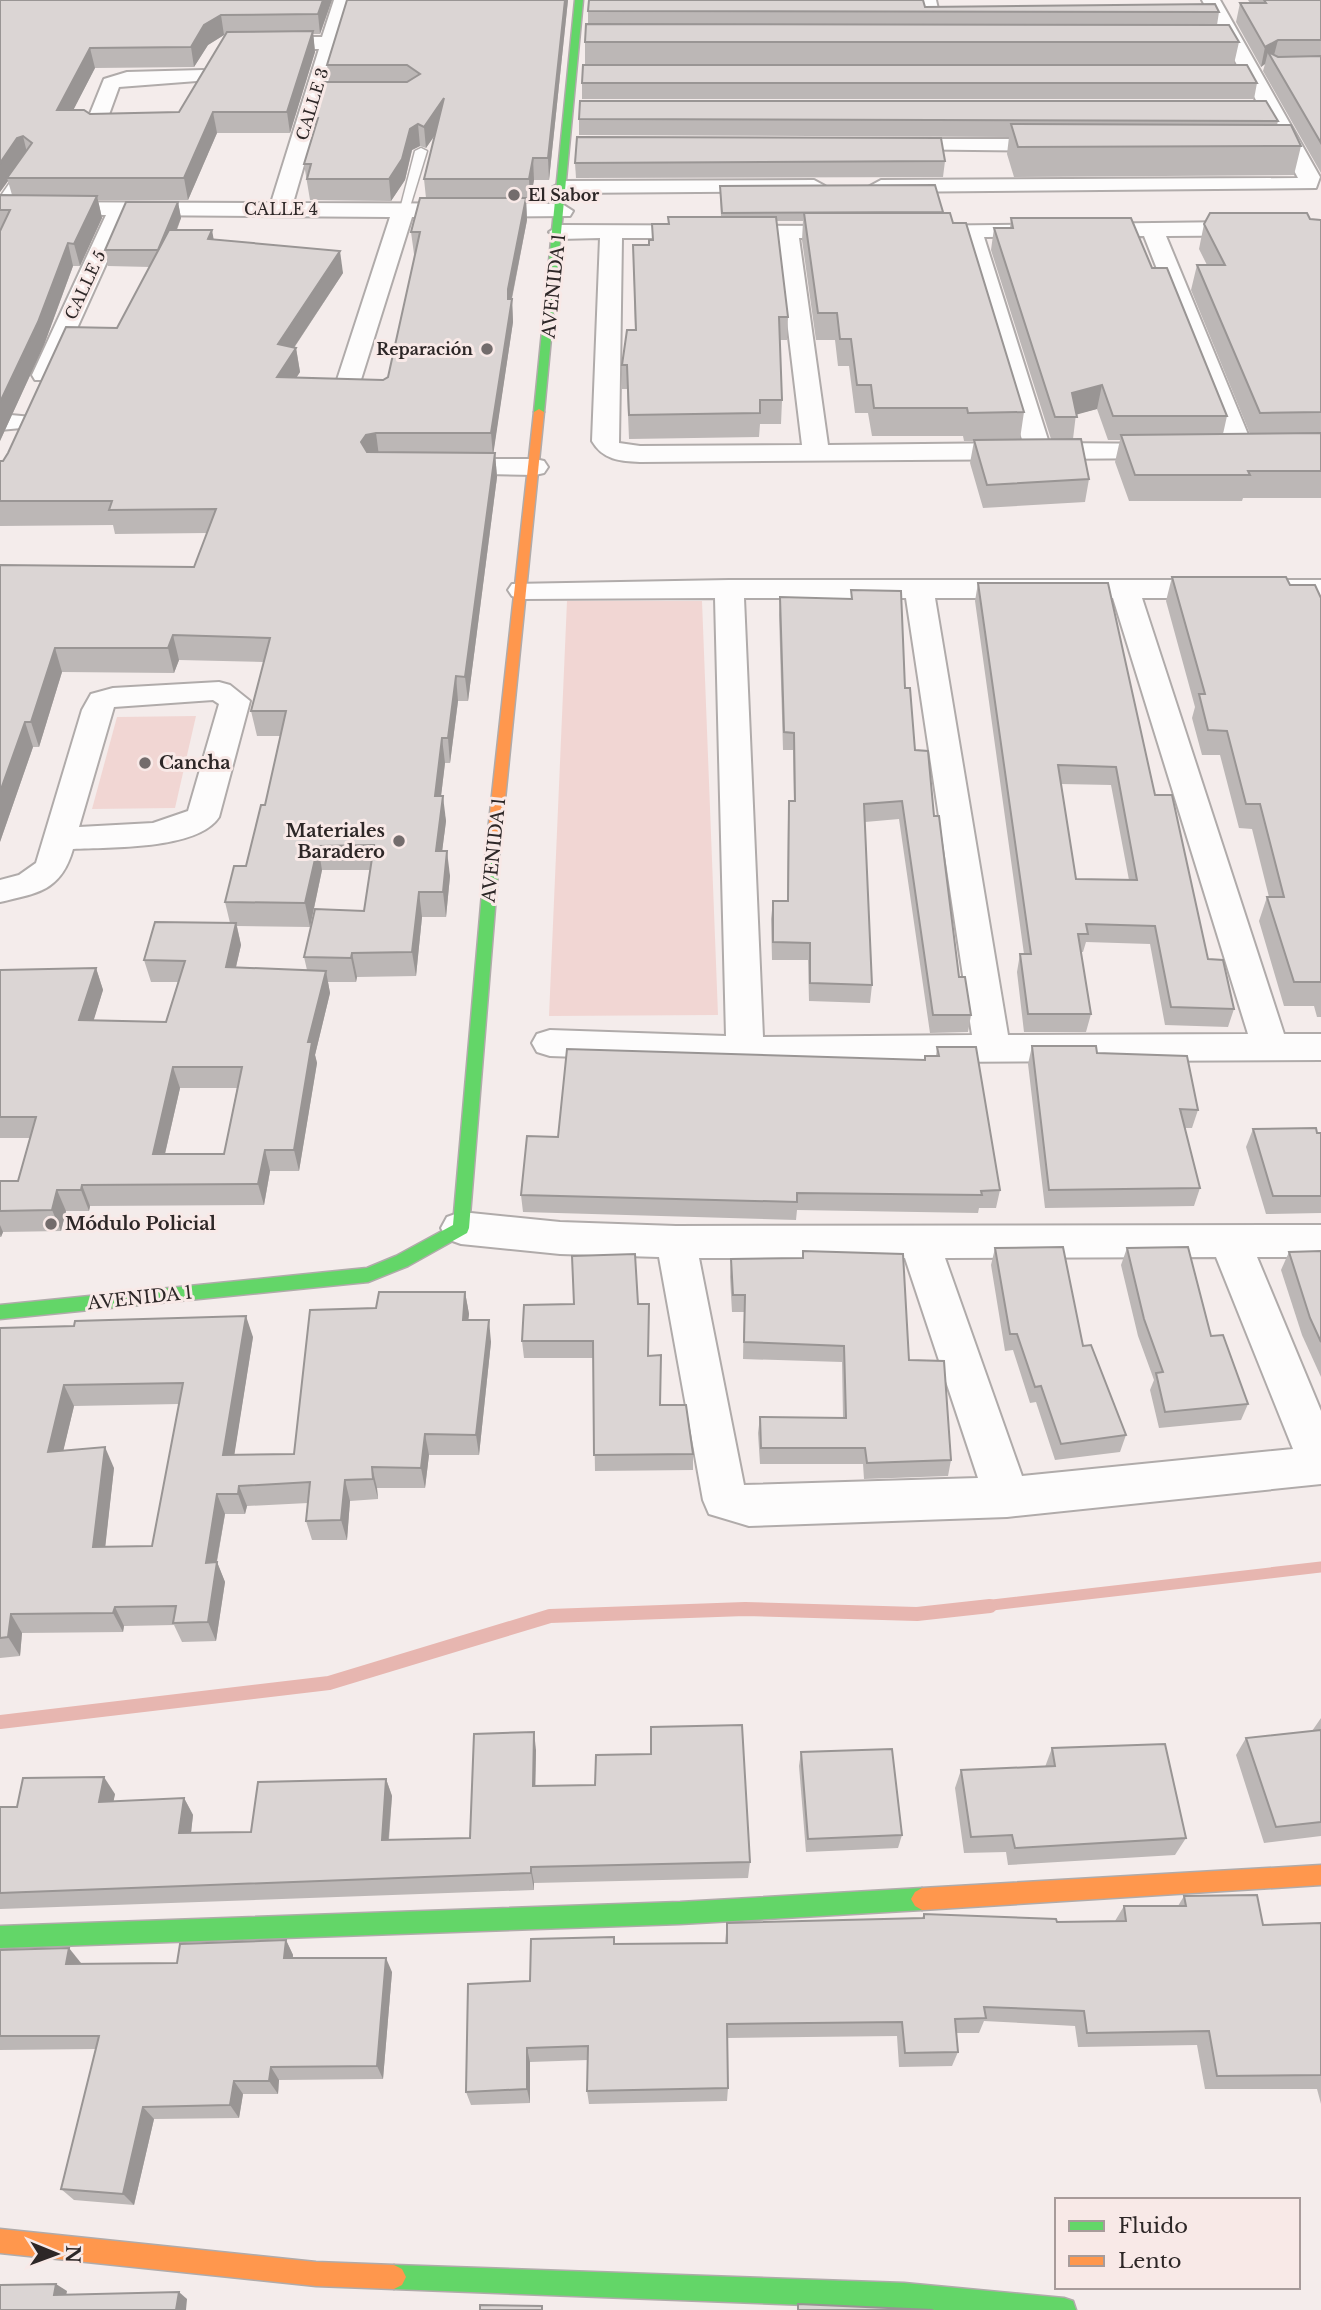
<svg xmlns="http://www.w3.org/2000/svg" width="1321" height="2310" font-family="'Libre Baskerville',serif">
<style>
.green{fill:#f1d6d3}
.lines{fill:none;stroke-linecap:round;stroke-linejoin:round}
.stream-far1{stroke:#e7b6b0;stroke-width:11}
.stream{stroke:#e7b6b0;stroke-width:14}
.lane-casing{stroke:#b0abaa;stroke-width:3}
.street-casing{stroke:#b0abaa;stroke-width:4}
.fast-casing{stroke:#b0abaa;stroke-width:3}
.slow-casing{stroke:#b0abaa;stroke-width:3}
.lane{fill:#fdfcfc;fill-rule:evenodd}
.street{fill:#fdfcfc;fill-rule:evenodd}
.fast{fill:#63d668;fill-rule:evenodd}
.slow{fill:#ff974d;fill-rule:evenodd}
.wall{fill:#bcb7b6;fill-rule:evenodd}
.shaded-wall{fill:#999594}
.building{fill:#dbd5d4;stroke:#999594;stroke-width:2;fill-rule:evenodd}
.poi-dot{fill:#736c6c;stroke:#f8e9e7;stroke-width:2.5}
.labels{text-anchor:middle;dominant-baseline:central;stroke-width:6;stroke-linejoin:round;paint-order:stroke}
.far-street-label{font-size:16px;fill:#2d2727;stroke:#f8e9e7}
.far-poi-label{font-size:16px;font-weight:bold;fill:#2d2727;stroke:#f8e9e7;text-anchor:start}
.street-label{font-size:18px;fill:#2d2727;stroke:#f8e9e7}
.poi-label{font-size:18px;font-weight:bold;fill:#2d2727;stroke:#f8e9e7;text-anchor:start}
</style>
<rect width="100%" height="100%" fill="#f4eceb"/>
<g class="green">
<path d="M567,601H702L718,1015L549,1016Z"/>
<path d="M196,716L175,808L92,809L117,717Z"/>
</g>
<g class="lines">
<path class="stream-far1" d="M975,1607L1321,1567"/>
<path class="stream" d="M0,1722L329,1683L550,1616L745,1609L917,1614L990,1606"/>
<defs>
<g id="lane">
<path d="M421,148L427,151L409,210L399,213L415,151Z"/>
<path d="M26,164L32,167L4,208L0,210V197L22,165Z"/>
</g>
<g id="street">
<path d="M334,0H352L293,203L562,204L573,211L570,216L412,217L359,386L356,391H338L335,386L390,217L128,215L56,375L53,380H35L32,375L106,215L0,214V202L271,203L319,49H263L254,43L263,37H322Z"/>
<path d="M918,0H936L949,58L947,62L940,64L931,58Z"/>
<path d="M1202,0H1220L1320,177L1316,188L881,192L870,186L881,180L1298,178Z"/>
<path d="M203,70L213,76L210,80L119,87L107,120L139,123L142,127L139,131L95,132L85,126L104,79L127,72Z"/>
<path d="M891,139H1059L1069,145L1059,151L884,149L881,145L884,141Z"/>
<path d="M814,180L825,186L822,191L564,193L553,187L564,181Z"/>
<path d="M1321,221V235L1166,236L1254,449L1250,455H1232L1228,449L1144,236L984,237L1049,443L1178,444L1182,450L1178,456L1169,458L640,462C620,461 603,460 592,441L600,238L560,239L549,232L560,225L863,226L866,231L855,238H799L828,445L1023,443L962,237L908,236L905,231L908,226ZM622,238H777L802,445L640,446L619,443Z"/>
<path d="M0,414L32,417L36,422L32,427L0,430Z"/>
<path d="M446,459H535L544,461L548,467L544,473L535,475L437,473L433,467L437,461Z"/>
<path d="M1321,580V598H1142L1284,1034H1321V1060L745,1063L550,1056L537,1052L532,1043L537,1034L550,1030L726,1036L715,598L522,599L512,596L508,590L512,584L729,580ZM744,598H906L972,1035L763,1037ZM935,598H1113L1248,1034L1008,1035Z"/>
<path d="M219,682L230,685L250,701L219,817C198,850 109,847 73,849C61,891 38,893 0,902V880L19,875L36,863L82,710L91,694L113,688ZM213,700L219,704L188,811L153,823L79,827L114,707Z"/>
<path d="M461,1212L560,1222L676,1226L1321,1225V1257H1257L1321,1411V1484L1007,1517L749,1526L709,1514L703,1500L659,1257L560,1254L461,1244L447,1239L441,1228L447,1217ZM1216,1257L1293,1449L1022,1476L945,1258ZM699,1258H905L978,1478L744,1485Z"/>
</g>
<g id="fast">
<path d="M575,0H583L544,412L539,415L534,412Z"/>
<path d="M492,855L499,859L469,1228L467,1233L408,1266L368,1282L0,1319V1305L367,1268L396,1256L453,1225L485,859Z"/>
<path d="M922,1888L929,1892L933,1899L929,1906L922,1910L680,1924L0,1948V1926L680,1902Z"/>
<path d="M394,2265L904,2283L1064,2298L1073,2301L1076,2310H936L394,2289L386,2285L382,2277L386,2269Z"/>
</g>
<g id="slow">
<path d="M539,409L544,412L499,859L492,863L485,859L534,412Z"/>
<path d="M1321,1865V1885L922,1910L915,1906L911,1899L915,1892L922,1888Z"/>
<path d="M0,2229L316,2262L394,2265L402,2269L406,2277L402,2285L394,2289L316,2286L0,2253Z"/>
</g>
</defs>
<use href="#lane" class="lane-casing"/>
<use href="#street" class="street-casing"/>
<use href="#fast" class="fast-casing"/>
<use href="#slow" class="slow-casing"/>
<use href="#lane" class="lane"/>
<use href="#street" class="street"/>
<use href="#fast" class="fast"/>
<use href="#slow" class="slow"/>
</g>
<g class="wall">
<path d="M0,0H332L320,34H313L315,52L290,133H217L188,200H98L102,218L80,266H73L44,345L0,441V195H12L8,181L0,192ZM224,35H225L179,112L90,114L73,110L95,68L194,67L208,45Z"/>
<path d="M568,0L549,180H534L530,201H526L527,220L512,299L513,322L493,453H495L497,477L468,701H458L450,763H445L441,796L446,821L442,851L450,876L446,917H422L416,976L357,977L356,982H328L330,993L315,1055L317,1063L299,1171H270L264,1205L90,1206L89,1211H66L61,1231L3,1232L1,1237H0V1181H18L30,1138H0V970L96,968L103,990L93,1021L166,1022L178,982H151L144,960L230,923L225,902L246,866L265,805L280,736H257L251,711L264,662L179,660L174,673L62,672L39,747H33L0,842V565L194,567L207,533L115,534L113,525L0,526V461H3L117,328L150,267L108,266L105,250L178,202L181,218L177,230L343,273L294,348H296L300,372L296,378L383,380L388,377L415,254H414L411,232L426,198L424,179L435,135L426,148L420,146L412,150L405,180L391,201L310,200L304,164L315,128L313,112L329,82L327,65ZM322,870H370L364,911L304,957L307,970L236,967L241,945L237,926L310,927ZM180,1088H237L224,1154H165Z"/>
<path d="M1248,0H1321V173L1263,71L1265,64L1261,67L1236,22L1240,3H1250Z"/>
<path d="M925,7L1219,12L1217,25L1239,42L1234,64H585V42L588,24V11Z"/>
<path d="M582,83H1257L1254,99H582Z"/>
<path d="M579,119L1278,121L1277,125L1301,146L1294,175L1014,177L1007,154L1009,137L579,135Z"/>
<path d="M945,161L943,177L576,178L575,163Z"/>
<path d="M720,186L943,213L953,223L1024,412L1020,439H1051L991,250L994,228H1010L1011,218L1152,268L1227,416L1223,434H1250L1191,290L1197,265H1207L1199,249L1204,224L1310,219L1321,220V498H1243L1242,501H1129L1115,462L1120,440H1108L1097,409L1076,414L1073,439L1089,479L1085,502L983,508L970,463L974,441H964L963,436H872L868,413H855L849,366H838L835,340H816L802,240L803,221H776L788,317L787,340H780L782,400L781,424H760L759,437L629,439L627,389H622V365L635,330L633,245H649L652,240V224H668L721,217Z"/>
<path d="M1172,577L1290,585L1321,598V1017H1317L1314,1006H1284L1259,921L1267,897H1269L1252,829L1239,828L1220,755H1202L1192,718L1195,707L1166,601Z"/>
<path d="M978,583L1155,795L1208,959L1234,1009L1228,1027L1165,1025L1150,944L1086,942L1083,952H1081L1091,1014L1086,1032H1024L1017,972L1020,954H1024L975,601ZM1061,784L1111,785L1129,880L1076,879Z"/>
<path d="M851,590L905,688L915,750L934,816L959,977L971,1015L968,1032L930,1033L899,819L865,822L872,985L870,1003L809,1001L808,960H772L771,919L773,901H787L788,819L789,801H794L793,750H783L779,615L780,597L851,599Z"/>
<path d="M1032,1046L1097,1053L1198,1110L1192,1128H1185L1200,1188L1194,1206L1045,1208L1028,1064Z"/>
<path d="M937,1047L1000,1190L996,1208H979L978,1213L797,1210L796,1220L523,1212L521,1195L558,1137L924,1060L925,1056H936Z"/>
<path d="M1253,1129L1321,1133V1213L1266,1214L1246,1147Z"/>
<path d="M995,1248L1083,1346L1126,1435L1120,1452L1055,1460L1036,1402L1030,1403L1013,1350L1005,1351L991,1265Z"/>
<path d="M1127,1248L1211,1336L1248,1404L1241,1420L1159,1428L1150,1390L1154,1380L1138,1336L1121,1265Z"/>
<path d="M803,1251L909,1360L951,1460L948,1476L864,1479L863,1464H760L758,1433L760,1417L843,1418L842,1362L743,1359L744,1312H732L730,1277L731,1259H803Z"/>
<path d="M1321,1251V1377L1302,1335L1281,1270L1289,1252Z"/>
<path d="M465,1292L469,1314L468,1320L491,1342L479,1455H429L425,1488H377L378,1499L350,1501L347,1540H312L306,1521L308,1503L247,1506L245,1514H225L217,1562L225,1582L216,1641L182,1642L174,1625L124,1626L123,1632L22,1633L20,1656L0,1658V1328L253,1337L234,1455L294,1454L376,1308ZM179,1404L152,1546L105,1547L114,1468L63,1451L74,1406Z"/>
<path d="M638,1304L660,1405L693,1454V1470L595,1471L593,1358H524L522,1341Z"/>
<path d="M1321,1718V1836L1264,1843L1236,1755L1246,1738L1312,1731Z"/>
<path d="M1052,1748L1186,1838L1175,1855L1008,1865L1006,1852L964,1853L955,1788L961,1770L1045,1767Z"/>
<path d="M536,1750L535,1786L750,1862L748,1878L534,1883V1890L0,1909V1807H17L115,1794L113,1802L184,1798L193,1815L191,1833L251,1832L386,1779L392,1796L389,1840L470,1838Z"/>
<path d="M801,1752L902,1835L898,1848L806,1852L799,1766Z"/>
<path d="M1184,1896L1263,1925L1321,1923V2104L1317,2089H1205L1197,2045L1078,2047L1075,2026L984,2021L979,2033H956L958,2052L952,2066L899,2067L897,2036L727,2038L728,2088L727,2101L589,2104L587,2091L588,2060L530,2062V2103L471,2105L466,2092L530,1981L615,1944L725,1943L727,1923L922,1918L924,1914L1057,1922L1115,1921L1124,1906H1178Z"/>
<path d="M286,1940L293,1955V1958L392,1972L383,2079L279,2080L278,2094H243L239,2118L154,2119L134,2205L74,2200L61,2189L96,2049L0,2050V1950L81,1963V1964L177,1963Z"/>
</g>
<g class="shaded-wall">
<path d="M323,0H332L320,34L318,14Z"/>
<path d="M565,0H568L549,180L548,158Z"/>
<path d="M221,15L224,35L208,45L194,67L191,47L204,25Z"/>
<path d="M313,31L315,52L290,133L287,112Z"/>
<path d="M1278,40L1273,59L1268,52L1265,64L1261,67L1265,47Z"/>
<path d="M90,48L95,68L62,132L57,110Z"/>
<path d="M444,98L446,119L426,148L424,127Z"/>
<path d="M213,112L217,133L188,200L184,178Z"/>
<path d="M418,124L420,146L412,150L405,180L391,201L389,179L410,129Z"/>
<path d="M23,136L28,157L7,178L8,181L0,192V163L17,138Z"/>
<path d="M533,158L534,180L530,201L529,179Z"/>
<path d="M97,196L102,218L80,266L74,244Z"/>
<path d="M526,198L527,220L509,312L512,299L513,322L493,456L491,433L508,289Z"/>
<path d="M178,202L181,218L162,267L159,250Z"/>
<path d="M212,230L216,252L208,239Z"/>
<path d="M68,243L73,266L44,345L0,441V402Z"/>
<path d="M340,251L343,273L281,367L278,344Z"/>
<path d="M296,348L300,372L281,401L277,377Z"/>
<path d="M1102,385L1097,409L1068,417L1072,393Z"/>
<path d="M376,433L379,456L364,466L361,442L366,435Z"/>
<path d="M495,453L497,477L468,701L465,677Z"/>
<path d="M173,635L179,660L174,673L168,648Z"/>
<path d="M55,648L62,672L39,747L31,722Z"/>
<path d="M456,676L458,701L450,763L448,738Z"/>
<path d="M25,722L33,747L0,842V792Z"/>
<path d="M442,738L445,763L438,821L435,796Z"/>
<path d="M443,796L446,821L439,876L436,851Z"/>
<path d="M318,846L322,870L310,927L305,903Z"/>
<path d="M447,851L450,876L446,917L443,892Z"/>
<path d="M419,892L422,917L416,976L412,952Z"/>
<path d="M236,923L241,945L231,988L226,967Z"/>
<path d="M352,953L357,977L356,982L351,958Z"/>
<path d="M96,968L103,990L87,1042L79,1020Z"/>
<path d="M326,971L330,993L315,1055L317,1063L299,1171L294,1150L308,1042Z"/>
<path d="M173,1067L180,1088L160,1175L153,1154Z"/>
<path d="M265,1150L270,1171L264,1205L258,1184Z"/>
<path d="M82,1185L90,1206L89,1211L81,1190Z"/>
<path d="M57,1190L66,1211L61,1231L52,1210Z"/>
<path d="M0,1225L3,1232L1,1237L0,1234Z"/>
<path d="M465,1292L469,1314L466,1342L463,1320Z"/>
<path d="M246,1316L253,1337L231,1476L223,1455Z"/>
<path d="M489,1320L491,1342L479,1455L476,1435Z"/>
<path d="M64,1385L74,1406L58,1473L48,1452Z"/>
<path d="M425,1434L429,1455L425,1488L421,1468Z"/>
<path d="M105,1447L114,1468L103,1567L93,1547Z"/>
<path d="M372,1467L377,1488L378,1499L373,1479Z"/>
<path d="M345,1480L350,1501L347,1540L341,1520Z"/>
<path d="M239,1486L247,1506L245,1514L238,1494Z"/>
<path d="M217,1494L225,1514L213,1582L206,1563Z"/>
<path d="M217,1562L225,1582L216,1641L208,1622Z"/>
<path d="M115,1607L124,1626L123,1632L113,1613Z"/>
<path d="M11,1614L22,1633L20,1656L8,1637Z"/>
<path d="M534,1732L536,1750L535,1803L533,1786Z"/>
<path d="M104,1777L115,1794L110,1819L99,1802Z"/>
<path d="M386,1779L392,1796L387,1857L382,1840Z"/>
<path d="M184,1798L193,1815L189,1850L179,1833Z"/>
<path d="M531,1867L534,1883V1890L531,1873Z"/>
<path d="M286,1940L293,1955L291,1973L284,1958Z"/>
<path d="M69,1948L81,1963L78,1979L66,1964Z"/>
<path d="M386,1958L392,1972L383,2079L377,2066Z"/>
<path d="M527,2048L530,2062V2103L527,2089Z"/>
<path d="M271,2067L279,2080L278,2094L269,2081Z"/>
<path d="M234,2081L243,2094L239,2118L230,2105Z"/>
<path d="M143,2107L154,2119L134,2205L123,2194Z"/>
<path d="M56,2284L67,2291L65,2302L54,2295Z"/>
<path d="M179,2292L187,2299L186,2310H176Z"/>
</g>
<g class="building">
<path d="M0,0H323L318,14L221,15L204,25L191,47L90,48L57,110H84L90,114L179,112L227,32L313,31L287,112H213L184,178H7L32,143L23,136L17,138L0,163Z"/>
<path d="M347,0H565L548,158H533L529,179H424L444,98L424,127L418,124L410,129L402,159L389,179H307L311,164H304L318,118H313L316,112H313L322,82H407L420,74L407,65H327Z"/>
<path d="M589,0H923L925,7L1215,4L1219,12L588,11Z"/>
<path d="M1264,0H1321V40H1278L1265,47L1240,3H1266Z"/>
<path d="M586,24L1229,25L1239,42H585Z"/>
<path d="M1268,52L1278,57L1321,56V143Z"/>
<path d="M583,65H1247L1257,83H582Z"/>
<path d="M580,101H1266L1278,121L579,119Z"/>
<path d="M1011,124L1291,125L1301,146L1018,147Z"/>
<path d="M577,137L941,138L945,161L575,163Z"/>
<path d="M935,185L943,212L722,213L720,186Z"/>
<path d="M0,195L97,196L74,244L68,243L38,322L0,402V231L10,210H0Z"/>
<path d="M420,198H526L508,289V299H512L491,433H376L366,435L361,442L367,452L495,453L465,677L456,676L448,738H442L435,796H443L436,851H447L443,892H419L412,952L352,953L351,958L304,957L315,909L364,911L374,845L318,846L305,903L225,902L234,866H246L261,805H265L286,711H251L270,638L173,635L168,648H55L31,722H25L0,792V565L194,567L216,509L109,510L112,501H0V461H3L8,453L66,327L117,328L169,230H212L208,239L340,251L278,344L296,348L277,377L383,380L388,377L420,232H411Z"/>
<path d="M126,202H178L158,250H105Z"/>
<path d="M804,213H950L953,223H966L1024,412L968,413L967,408H874L871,385H857L851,339H840L837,313H818Z"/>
<path d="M1210,213H1307L1310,219L1321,220V412L1260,413L1197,265H1225L1204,224Z"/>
<path d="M668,217H776L788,317H779L782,400H760V413L629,415L627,365H622L627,330H636L633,245H649V240H653L652,224H669Z"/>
<path d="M1011,218H1131L1152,268H1167L1227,416H1113L1102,385L1072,393L1077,417H1055L994,228H1013Z"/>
<path d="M1321,433V471H1248L1250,475H1135L1121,435Z"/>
<path d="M1081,439L1089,479L987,485L974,440Z"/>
<path d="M1172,577H1286L1290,585H1315L1321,598V982H1294L1267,897H1284L1260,804H1246L1227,731L1208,730L1199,694H1205Z"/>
<path d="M978,583H1108L1155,795H1172L1208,959L1223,960L1234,1009L1171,1007L1155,926L1086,924L1088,934H1078L1091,1014H1028L1020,954H1031ZM1058,765L1116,767L1137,880L1076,879Z"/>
<path d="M851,590L901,591L905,688H910L915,750L928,751L934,816H939L959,977H965L971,1015H933L902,801L864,804L872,985L810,983V943L773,942V901H788L789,801H795L794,733L784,732L780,597L852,599Z"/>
<path d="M155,922L236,923L226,967L326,971L308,1042H312L294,1150H265L258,1184L82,1185L81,1190H57L52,1210L0,1211V1181H18L36,1117H0V970L96,968L79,1020L166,1022L185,961L144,960ZM173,1067H242L224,1154H153Z"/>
<path d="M1032,1046H1096L1097,1053L1187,1056L1198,1110L1180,1109L1200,1188L1049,1190Z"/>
<path d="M937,1047H976L1000,1190L981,1191L982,1195L797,1193V1202L521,1195L527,1136L558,1137L567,1049L925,1060V1056H939Z"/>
<path d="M1316,1128L1317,1133H1321V1196H1273L1253,1129Z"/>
<path d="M1063,1247L1083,1346L1091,1345L1126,1435L1061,1444L1041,1386L1035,1387L1017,1334H1010L995,1248Z"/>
<path d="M1188,1247L1211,1336L1223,1335L1248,1404L1165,1412L1156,1373L1163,1372L1144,1319L1127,1248Z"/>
<path d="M803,1251L903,1254L909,1360L944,1361L951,1460L867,1463L865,1448H761L760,1417L846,1418L844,1346L744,1342L745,1295H733L731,1259L803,1258Z"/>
<path d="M1321,1251V1342L1310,1318L1289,1252Z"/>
<path d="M635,1254L638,1304H649L648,1356L661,1355L660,1405H686L693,1454L594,1455L593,1341H522L524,1305L574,1304L572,1256Z"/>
<path d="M379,1292H465L463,1320H489L476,1435L425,1434L421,1468L372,1467L373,1479L345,1480L341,1520L306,1521L310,1482L239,1486L238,1494H217L206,1563L217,1562L208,1622L173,1623L176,1606L115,1607L113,1613L11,1614L8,1637L0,1638V1328L74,1326L75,1321L246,1316L223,1455L294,1454L310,1310L376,1308ZM183,1383L152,1546L93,1547L105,1447L48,1452L64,1385Z"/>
<path d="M742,1725L750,1862L531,1867V1873L0,1893V1807H17L23,1778L104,1777L99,1802L184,1798L179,1833L251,1832L258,1782L386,1779L382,1840L470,1838L474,1734L534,1732L533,1786L595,1785L596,1755L651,1754V1727Z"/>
<path d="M1321,1730V1822L1276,1827L1246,1738Z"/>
<path d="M1165,1744L1186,1838L1015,1848L1012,1835L971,1837L961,1770L1055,1766L1052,1748Z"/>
<path d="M892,1749L902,1835L808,1839L801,1752Z"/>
<path d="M1257,1895L1263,1925L1321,1923V2075L1217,2076L1209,2031L1087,2033L1084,2011L984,2007L986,2018L955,2019L958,2052L905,2053L902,2022L727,2024L728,2088L587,2091L588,2046L527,2048V2089L466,2092L468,1984L530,1981L531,1939L614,1937V1944L727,1943V1923L924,1918V1914L1056,1919L1057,1922L1126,1921L1124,1906H1186L1184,1896Z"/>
<path d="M286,1940L284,1958H386L377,2066L271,2067L269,2081H234L230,2105L143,2107L123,2194L61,2189L99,2036H0V1950L69,1948L66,1964L177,1963L180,1944Z"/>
<path d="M56,2284L54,2295L179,2292L176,2310H0V2285Z"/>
<path d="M798,2304L933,2310H798Z"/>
<path d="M480,2305L542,2306V2310H480Z"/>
</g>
<g class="poi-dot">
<circle cx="514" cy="195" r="7"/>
<circle cx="487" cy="349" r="7"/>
<circle cx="145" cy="763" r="7"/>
<circle cx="399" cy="841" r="7"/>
<circle cx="51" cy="1224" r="7"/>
</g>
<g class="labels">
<g class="far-street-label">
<text transform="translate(312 104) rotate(-73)">CALLE 3</text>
<text x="281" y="209">CALLE 4</text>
<text transform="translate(85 285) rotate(-65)">CALLE 5</text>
</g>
<g class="far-poi-label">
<text x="528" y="195">El Sabor</text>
<text x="473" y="349" text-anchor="end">Reparación</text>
</g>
<g class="street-label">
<text transform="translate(554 286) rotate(-84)">AVENIDA 1</text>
<text transform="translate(494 850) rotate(-84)">AVENIDA 1</text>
<text transform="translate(140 1298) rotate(-6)">AVENIDA 1</text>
</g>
<g class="poi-label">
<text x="159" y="763">Cancha</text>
<text x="385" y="831" text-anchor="end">Materiales<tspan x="385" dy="21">Baradero</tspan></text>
<text x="65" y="1224">Módulo Policial</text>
</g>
</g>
<rect x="1055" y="2198" width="245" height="91" fill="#f8e9e7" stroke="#a79b9a" stroke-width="2"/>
<rect x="1069" y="2221" width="35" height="10" fill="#63d668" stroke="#a79b9a" stroke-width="2"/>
<text x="1118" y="2233" font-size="21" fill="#2d2727">Fluido</text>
<rect x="1069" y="2256" width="35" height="10" fill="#ff974d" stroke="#a79b9a" stroke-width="2"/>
<text x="1118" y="2268" font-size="21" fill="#2d2727">Lento</text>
<g transform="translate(56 2254) rotate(91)" stroke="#f8e9e7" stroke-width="5" paint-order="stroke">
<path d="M0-5L12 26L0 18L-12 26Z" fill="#2d2727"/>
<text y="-10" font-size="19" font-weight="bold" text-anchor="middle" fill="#2d2727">N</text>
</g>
</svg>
